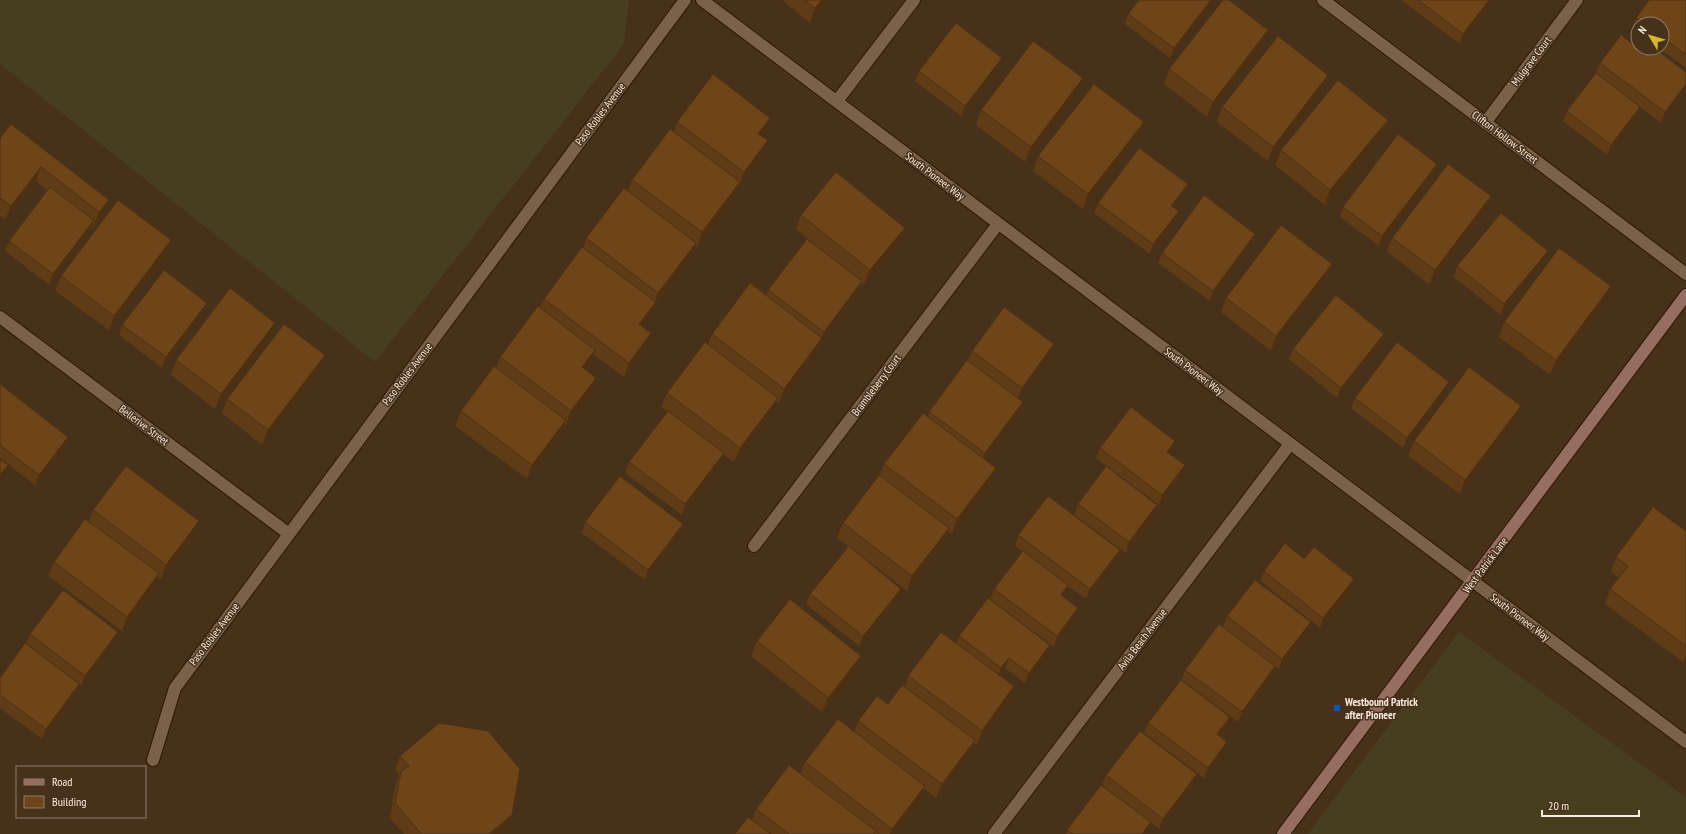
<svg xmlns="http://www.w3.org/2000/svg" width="1686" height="834" font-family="'PT Sans Narrow',sans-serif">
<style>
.sand{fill:#463e1e}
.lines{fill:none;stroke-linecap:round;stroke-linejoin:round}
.street-casing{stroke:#2d1803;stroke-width:14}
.secondary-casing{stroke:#2d1803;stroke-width:14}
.street{stroke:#7a614a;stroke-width:12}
.secondary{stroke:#966e60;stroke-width:12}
.wall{fill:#5f3b16}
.shaded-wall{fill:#4d3012}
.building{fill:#6e4519;stroke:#4d3012}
.transit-dot{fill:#1a4fb4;stroke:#48311b;stroke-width:1.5}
.labels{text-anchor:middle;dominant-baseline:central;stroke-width:3;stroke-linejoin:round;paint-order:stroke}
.street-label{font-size:11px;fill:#fbecdf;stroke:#48311b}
.poi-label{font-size:11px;font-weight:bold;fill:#fbecdf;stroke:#48311b;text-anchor:start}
</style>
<rect width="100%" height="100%" fill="#48311b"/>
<g class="sand">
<path d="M0,0H629L624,44L375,362L0,64Z"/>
<path d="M1459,632L1686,797V834H1308Z"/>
</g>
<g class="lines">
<defs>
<g id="street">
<path d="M702,0L1686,742"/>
<path d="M1323,0L1686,274"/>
<path d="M837,101L914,0"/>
<path d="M1485,123L1577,0"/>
<path d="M0,317L289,534"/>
<path d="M754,546L998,224"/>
<path d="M153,760L175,688L685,0"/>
<path d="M994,834L1290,444"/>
</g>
<path id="secondary" d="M1283,834L1686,295"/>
</defs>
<use href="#street" class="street-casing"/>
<use href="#secondary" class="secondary-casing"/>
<use href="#street" class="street"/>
<use href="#secondary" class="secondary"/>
</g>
<g class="wall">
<path d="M782,0H828L810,23Z"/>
<path d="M1401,0H1491L1489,5L1460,44Z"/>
<path d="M1686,0V68L1659,48H1662V24H1638V32L1632,28L1636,18Z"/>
<path d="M1211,6L1170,58L1125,24L1128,14Z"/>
<path d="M1268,30L1263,45L1207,117L1164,84L1169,69Z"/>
<path d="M1641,50L1686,72L1661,123L1626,96L1640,107L1636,117L1607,155L1563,121L1567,111L1596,73L1600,63Z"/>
<path d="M1002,58L998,68L961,116L915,81L919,71Z"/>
<path d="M1328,75L1323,89L1268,161L1217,122L1222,107Z"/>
<path d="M1083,78L1077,93L1025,162L976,125L981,110Z"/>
<path d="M770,118L765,132L762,136V155L739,187L738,186L735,196L697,247L695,246L691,257L654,307L650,317L642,327L651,333L646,348L624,377L594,355L590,364L586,370L596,378L591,392L566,425L564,424L560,434L527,479L455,426L461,411L496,368L500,357L540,308L544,299L583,248L586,238L628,191L632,180L674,132L677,122Z"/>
<path d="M1388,120L1382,134L1325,205L1275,165L1281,150Z"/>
<path d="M11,124L103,214L93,227L92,226L90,230L49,285L5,251L9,241L47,190L36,181L5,220L0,216V138Z"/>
<path d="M1139,136L1083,209L1033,171L1038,156Z"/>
<path d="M1437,164L1434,174L1379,246L1340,217L1343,207Z"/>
<path d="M1184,194L1174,207L1175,221L1150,254L1094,213L1098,203Z"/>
<path d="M1491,196L1485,211L1429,284L1387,252L1392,238Z"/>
<path d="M801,215L905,228L899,243L864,285L862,283L859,291L821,341L817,352L779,403L776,401L772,412L734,462L723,454L720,463L682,515L625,473L629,462L667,412L661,407L667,393L708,345L712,334L766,295L768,290L815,245L796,229Z"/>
<path d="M1255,234L1252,244L1210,301L1158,263L1162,253Z"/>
<path d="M1548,251L1544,261L1501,315L1454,277L1457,266Z"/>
<path d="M166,255L109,330L55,291L61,276Z"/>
<path d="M1326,278L1271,351L1221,312L1226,298Z"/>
<path d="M1606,301L1550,375L1499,337L1504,322Z"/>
<path d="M203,313L162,368L119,335L122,325Z"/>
<path d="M1384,334L1380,345L1337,398L1289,359L1293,349Z"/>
<path d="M270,338L215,409L171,375L176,360Z"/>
<path d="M1054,344L1051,354L1018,398L1023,402L1020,412L985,459L991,482L952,534L948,531L943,543L907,591L851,548L897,599L859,646L806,604L810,594L848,546L837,538L843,523L880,476L884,464L928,416L929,412L968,360L972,351Z"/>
<path d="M325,355L319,369L262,445L222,413L227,399Z"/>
<path d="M0,384L68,437L65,447L35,485L0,458Z"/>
<path d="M1445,392L1403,448L1351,408L1355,398Z"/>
<path d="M1521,406L1515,421L1460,494L1408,456L1414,441Z"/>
<path d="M1175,441L1172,451L1170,454L1181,475L1159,505L1096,458L1100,448Z"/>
<path d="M1078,504L1154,515L1126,553L1074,515Z"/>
<path d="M93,510L194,535L161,579L158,577L154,588L122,631L48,576L54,562L89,521Z"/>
<path d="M585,522L683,524L679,534L645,580L582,533Z"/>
<path d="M1686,531V659L1683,662L1605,604L1610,589L1619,578L1611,572L1616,557Z"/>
<path d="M1018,535L1120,550L1117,560L1086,599L1068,586L1065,595L1063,597L1074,618L1054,647L990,599L994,589L1022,551L1015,546Z"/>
<path d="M1304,559L1351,590L1320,628L1260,581L1264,571Z"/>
<path d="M1227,616L1311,622L1307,632L1279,669L1275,667L1272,677L1238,722L1182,680L1185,670L1261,656L1223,627Z"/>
<path d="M30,634L114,642L81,686L79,684L76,694L42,739L0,708V678L26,644Z"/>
<path d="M959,636L1046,655L1025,683L1005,668L1000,675L1014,686L1009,701L977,745L974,743L969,754L936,798L924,789L920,801L894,834H735L752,820L756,809L800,774L805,762L854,732L858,721L888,704L905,687L908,676L956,643Z"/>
<path d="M757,641L856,671L822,712L751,656Z"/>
<path d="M1230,717L1227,727L1220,736L1224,752L1204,778L1144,733L1148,723Z"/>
<path d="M400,756L512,815L507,829L501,834H404L390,818L395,787L399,776L395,770Z"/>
<path d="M1106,775L1193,785L1159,829L1150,822L1147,832L1145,834H1066L1067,830L1131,807L1102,785Z"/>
</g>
<g class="shaded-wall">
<path d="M822,0H828L810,23L815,8Z"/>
<path d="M1211,0H1213L1211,6L1170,58L1174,48Z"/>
<path d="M1489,0H1491L1489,5L1460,44L1463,34Z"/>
<path d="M1268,30L1263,45L1207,117L1213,102Z"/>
<path d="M1002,58L998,68L961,116L965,106Z"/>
<path d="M1328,75L1323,89L1268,161L1273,147Z"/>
<path d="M1083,78L1077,93L1025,162L1031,147Z"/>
<path d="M1686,84V89L1661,123L1665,112Z"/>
<path d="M1640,107L1636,117L1607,155L1611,145Z"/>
<path d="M770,118L765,132L753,148L758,134Z"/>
<path d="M1388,120L1382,134L1325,205L1330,190Z"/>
<path d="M1144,122L1139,136L1083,209L1088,194Z"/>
<path d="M768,140L762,155L739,187L744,172Z"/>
<path d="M1437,164L1434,174L1379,246L1382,236Z"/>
<path d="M41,167L36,181L5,220L11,206Z"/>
<path d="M740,182L735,196L697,247L702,232Z"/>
<path d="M1188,184L1184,194L1168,216L1171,206Z"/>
<path d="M1491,196L1485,211L1429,284L1435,270Z"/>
<path d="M109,200L103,214L93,227L99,212Z"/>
<path d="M1179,211L1175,221L1150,254L1153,244Z"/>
<path d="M94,220L90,230L49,285L53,274Z"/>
<path d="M905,228L899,243L864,285L870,270Z"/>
<path d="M1255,234L1252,244L1210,301L1213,291Z"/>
<path d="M171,240L166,255L109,330L114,316Z"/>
<path d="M696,243L691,257L654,307L650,317L634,339L639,324L655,303L658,293Z"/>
<path d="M1548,251L1544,261L1501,315L1504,304Z"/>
<path d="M1332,264L1326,278L1271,351L1276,336Z"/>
<path d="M862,281L859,291L821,341L817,352L779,403L784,389L821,340L824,332Z"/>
<path d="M1611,286L1606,301L1550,375L1556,360Z"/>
<path d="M207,303L203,313L162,368L166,357Z"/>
<path d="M275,323L270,338L215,409L221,394Z"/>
<path d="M651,333L646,348L624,377L629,363Z"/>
<path d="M1384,334L1380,345L1337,398L1341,388Z"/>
<path d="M1054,344L1051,354L1018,398L1022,388Z"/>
<path d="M595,350L590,364L577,382L582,367Z"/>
<path d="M325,355L319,369L262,445L268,430Z"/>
<path d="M596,378L591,392L566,425L571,411Z"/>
<path d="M1449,382L1445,392L1403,448L1407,438Z"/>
<path d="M778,398L772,412L734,462L740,448Z"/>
<path d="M1023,402L1020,412L981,464L985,453Z"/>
<path d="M1521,406L1515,421L1460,494L1465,480Z"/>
<path d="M566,420L560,434L527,479L532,465Z"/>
<path d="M68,437L65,447L35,485L39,475Z"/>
<path d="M1175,441L1172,451L1164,462L1167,452Z"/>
<path d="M724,453L720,463L682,515L685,504Z"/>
<path d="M8,465L4,475L0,481V475Z"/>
<path d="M1185,465L1181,475L1159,505L1162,495Z"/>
<path d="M996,468L991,482L952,534L957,519Z"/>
<path d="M1157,505L1154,515L1126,553L1129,542Z"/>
<path d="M199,521L194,535L161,579L166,565Z"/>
<path d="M683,524L679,534L645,580L648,570Z"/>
<path d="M949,528L943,543L907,591L912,576Z"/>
<path d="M1120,550L1117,560L1086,599L1090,589Z"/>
<path d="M159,573L154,588L122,631L127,617Z"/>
<path d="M1354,579L1351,590L1320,628L1323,618Z"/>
<path d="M1068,585L1065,595L1057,605L1061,595Z"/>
<path d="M901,589L897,599L859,646L863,636Z"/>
<path d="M1078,608L1074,618L1054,647L1057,636Z"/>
<path d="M1311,622L1307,632L1279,669L1282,659Z"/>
<path d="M118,632L114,642L81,686L85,676Z"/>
<path d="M1050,645L1046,655L1025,683L1029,673Z"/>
<path d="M1686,655V659L1683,662Z"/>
<path d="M861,656L856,671L822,712L828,698Z"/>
<path d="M1009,658L1005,668L997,678L1001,668Z"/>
<path d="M1275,666L1272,677L1238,722L1242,712Z"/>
<path d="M79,684L76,694L42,739L46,729Z"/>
<path d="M1014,686L1009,701L977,745L982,731Z"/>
<path d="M1230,717L1227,727L1213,744L1217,734Z"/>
<path d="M975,740L969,754L936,798L942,784Z"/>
<path d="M1227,742L1224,752L1204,778L1208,768Z"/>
<path d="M1197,774L1193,785L1159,829L1163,819Z"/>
<path d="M925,786L920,801L894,834H890L892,829Z"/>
<path d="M512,815L507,829L501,834H489Z"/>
<path d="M1151,822L1147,832L1145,834H1142Z"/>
</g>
<g class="building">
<path d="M805,0H822L815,8Z"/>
<path d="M1139,0H1211L1174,48L1128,14Z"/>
<path d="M1223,0H1229L1268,30L1213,102L1169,69Z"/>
<path d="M1418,0H1489L1463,34Z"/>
<path d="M1649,0H1686V55L1662,37V24H1645L1636,18Z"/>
<path d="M956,23L1002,58L965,106L919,71Z"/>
<path d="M1621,35L1641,50L1642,48H1654L1686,72V84L1665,112L1600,63Z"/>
<path d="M1278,36L1328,75L1273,147L1222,107Z"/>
<path d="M1033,41L1083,78L1031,147L981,110Z"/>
<path d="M1596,73L1640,107L1611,145L1567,111Z"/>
<path d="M713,74L770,118L758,134L768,140L744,172L677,122Z"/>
<path d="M1338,80L1388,120L1330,190L1281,150Z"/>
<path d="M1094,84L1144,122L1088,194L1038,156Z"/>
<path d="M11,124L109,200L99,212L41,167L11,206L1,199L0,200V138Z"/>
<path d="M670,129L740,182L702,232L632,180Z"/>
<path d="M1398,134L1437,164L1382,236L1343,207Z"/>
<path d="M1139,148L1188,184L1171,206L1179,211L1153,244L1098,203Z"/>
<path d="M1448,164L1491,196L1435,270L1392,238Z"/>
<path d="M836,172L905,228L870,270L801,215Z"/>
<path d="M50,187L94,220L53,274L9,241Z"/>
<path d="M624,188L696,243L658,293L586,238Z"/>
<path d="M1204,195L1255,234L1213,291L1162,253Z"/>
<path d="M118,200L171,240L114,316L61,276Z"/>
<path d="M1501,213L1548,251L1504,304L1457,266Z"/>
<path d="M1281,225L1332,264L1276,336L1226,298Z"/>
<path d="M807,239L862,281L824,332L768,290Z"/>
<path d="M582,247L656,302L639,324L651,333L629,363L544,299Z"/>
<path d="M1559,248L1611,286L1556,360L1504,322Z"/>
<path d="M164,270L207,303L166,357L122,325Z"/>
<path d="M750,283L822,338L784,389L712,334Z"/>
<path d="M230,288L275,323L221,394L176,360Z"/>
<path d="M1336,295L1384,334L1341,388L1293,349Z"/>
<path d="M538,306L595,350L582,367L596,378L571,411L500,357Z"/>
<path d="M1004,307L1054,344L1022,388L972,351Z"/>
<path d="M284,324L325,355L268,430L227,399Z"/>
<path d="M705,342L778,398L740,448L667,393Z"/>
<path d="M1397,342L1449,382L1407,438L1355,398Z"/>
<path d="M967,360L1023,402L985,453L929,412Z"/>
<path d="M494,366L566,420L532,465L461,411Z"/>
<path d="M1469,367L1521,406L1465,480L1414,441Z"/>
<path d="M0,384L68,437L39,475L0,445Z"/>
<path d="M1131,407L1175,441L1167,452L1185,465L1162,495L1100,448Z"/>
<path d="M668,411L724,453L685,504L629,462Z"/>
<path d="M923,413L996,468L957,519L884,464Z"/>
<path d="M0,459L8,465L0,475Z"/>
<path d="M126,466L199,521L166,565L93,510Z"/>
<path d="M1106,466L1157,505L1129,542L1078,504Z"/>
<path d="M879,475L949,528L912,576L843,523Z"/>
<path d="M620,476L683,524L648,570L585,522Z"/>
<path d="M1048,496L1120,550L1090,589L1018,535Z"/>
<path d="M1653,507L1686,531V646L1610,589L1628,566L1616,557Z"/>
<path d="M85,519L159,573L127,617L54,562Z"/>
<path d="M1285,543L1304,559L1314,547L1354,579L1323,618L1264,571Z"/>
<path d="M849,546L901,589L863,636L810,594Z"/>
<path d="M1023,551L1068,585L1061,595L1078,608L1057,636L994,589Z"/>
<path d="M1255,580L1311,622L1282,659L1227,616Z"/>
<path d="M63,590L118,632L85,676L30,634Z"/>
<path d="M988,598L1050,645L1029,673L1009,658L1001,668L959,636Z"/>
<path d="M790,599L861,656L828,698L757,641Z"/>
<path d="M1219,624L1275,666L1242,712L1185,670Z"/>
<path d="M941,632L1014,686L982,731L908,676Z"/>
<path d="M25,643L79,684L46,729L0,695V678Z"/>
<path d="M1181,680L1230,717L1217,734L1227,742L1208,768L1148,723Z"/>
<path d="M902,685L975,740L942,784L858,721L877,696L888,704Z"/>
<path d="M838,719L925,786L892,829L805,762Z"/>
<path d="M439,723L488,731L520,769L512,815L489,834H421L395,803L401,772L409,766L400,756Z"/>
<path d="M1140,731L1197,774L1163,819L1106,775Z"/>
<path d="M789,765L876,831L874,834H789L756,809Z"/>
<path d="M1101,785L1151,822L1142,834H1073L1067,830Z"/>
<path d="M748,817L771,834H735Z"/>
</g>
<rect class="transit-dot" x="1333" y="704" width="8" height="8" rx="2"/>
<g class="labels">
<g class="street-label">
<text transform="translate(1531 61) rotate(-53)">Mulgrave Court</text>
<text transform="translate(600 114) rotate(-53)">Paso Robles Avenue</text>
<text transform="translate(1505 137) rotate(37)">Clifton Hollow Street</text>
<text transform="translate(935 176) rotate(37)">South Pioneer Way</text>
<text transform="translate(1194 371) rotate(37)">South Pioneer Way</text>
<text transform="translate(407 374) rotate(-53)">Paso Robles Avenue</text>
<text transform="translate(876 385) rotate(-53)">Brambleberry Court</text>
<text transform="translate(144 425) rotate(37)">Bellerive Street</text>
<text transform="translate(1485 565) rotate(-53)">West Patrick Lane</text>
<text transform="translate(1520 617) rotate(37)">South Pioneer Way</text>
<text transform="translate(214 634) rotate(-53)">Paso Robles Avenue</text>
<text transform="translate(1142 639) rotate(-53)">Avila Beach Avenue</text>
</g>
<g class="poi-label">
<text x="1345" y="702">Westbound Patrick<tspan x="1345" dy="13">after Pioneer</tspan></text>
</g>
</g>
<rect x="16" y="766" width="130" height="52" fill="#48311b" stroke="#907c69"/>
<rect x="24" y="779" width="20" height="6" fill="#966e60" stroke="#907c69"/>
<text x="52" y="786" font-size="12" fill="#fbecdf">Road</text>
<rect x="24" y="796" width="20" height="12" fill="#6e4519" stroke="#907c69"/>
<text x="52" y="806" font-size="12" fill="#fbecdf">Building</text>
<g transform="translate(1650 36) rotate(308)"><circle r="19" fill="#48311b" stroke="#907c69"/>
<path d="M0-3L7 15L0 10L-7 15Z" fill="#d7b434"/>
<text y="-6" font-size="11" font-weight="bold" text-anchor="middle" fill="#fbecdf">N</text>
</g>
<path d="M1542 810v6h97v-6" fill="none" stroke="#fbecdf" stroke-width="2"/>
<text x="1548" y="810" font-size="12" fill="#fbecdf" stroke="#48311b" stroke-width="3" paint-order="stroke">20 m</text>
</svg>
